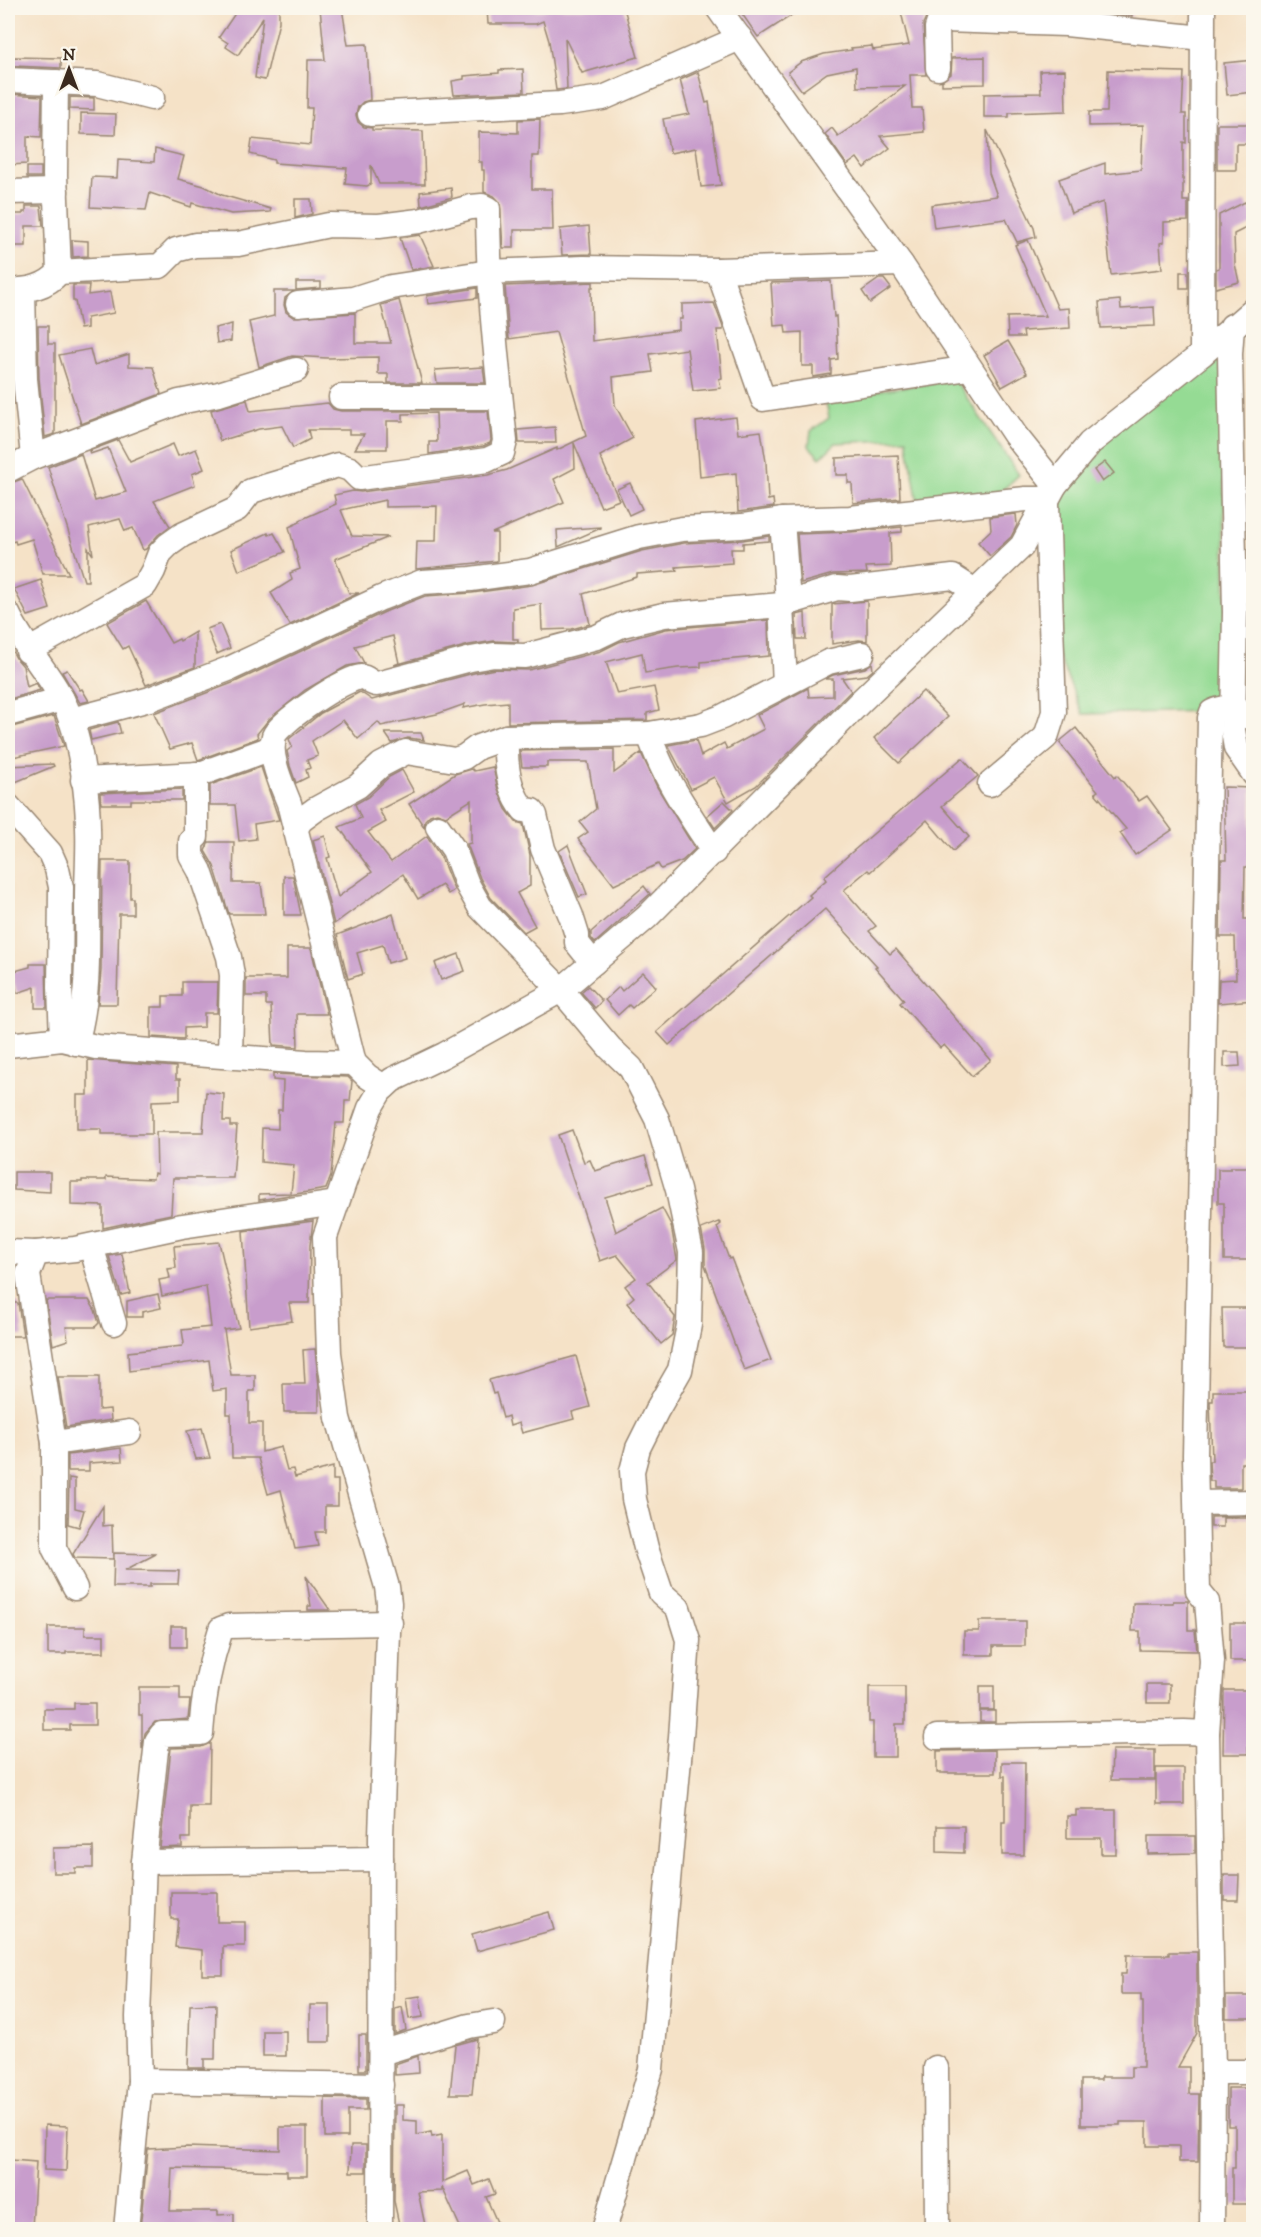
<svg xmlns="http://www.w3.org/2000/svg" width="1261" height="2237" font-family="'IM FELL DW Pica',serif">
<style>
.green{fill:#95db94;stroke:#688259;stroke-width:1.5}
.building{fill:#c89dcc}
.lines{fill:none;stroke-linecap:round;stroke-linejoin:round}
.minor-casing{stroke:#988672;stroke-width:27}
.minor{stroke:#fff;stroke-width:24}
</style>
<rect width="100%" height="100%" fill="#fbf7ec"/>
<filter id="ink" filterUnits="userSpaceOnUse"><feTurbulence type="fractalNoise" baseFrequency=".0167" numOctaves="2"/><feDisplacementMap in="SourceGraphic" scale="12" xChannelSelector="R" yChannelSelector="G"/><feConvolveMatrix kernelMatrix="1 2 1 2 8 2 1 2 1" color-interpolation-filters="sRGB"/></filter>
<filter id="wash" filterUnits="userSpaceOnUse"><feTurbulence type="fractalNoise" baseFrequency=".008" numOctaves="4" result="noise"/><feDisplacementMap in="SourceGraphic" scale="24" xChannelSelector="R" yChannelSelector="G"/><feGaussianBlur stdDeviation="1.35" result="paint"/><feColorMatrix in="noise" values="0 0 0 0 0 0 0 0 0 0 0 0 0 0 0 0 0 1.4 0 .05"/><feComposite in="paint" operator="in"/></filter>
<g filter="url(#wash)">
<rect width="100%" height="100%" fill="#f5e2c7"/>
<g class="green">
<path d="M1222,346L1227,696L1208,711L1083,714L1053,644L1057,512L1064,485L1100,454L1098,442Z"/>
<path d="M955,380L1019,475L998,494L918,503L907,439L836,443L820,458L809,446L811,431L829,418L827,407L821,398Z"/>
</g>
<g id="blocks">
<g class="building">
<path d="M235,8H279V22L265,80L255,78L263,17L238,55L226,47L228,43L219,37L234,15Z"/>
<path d="M320,8H342L348,45L367,44L370,100L363,102L358,107L356,115L358,122L364,127L372,128V130L423,131L425,184H379L371,165V184L367,186L345,184L347,168L274,163V160L250,154L252,139L310,145L312,108H307L308,60H325Z"/>
<path d="M487,8H511V10H543L548,8H624L638,57L582,73L565,38L567,89L556,90L549,41L543,21L536,24H488Z"/>
<path d="M738,8H803L758,37Z"/>
<path d="M900,8H937L928,13L923,24L926,75H910L912,108H922L924,132L880,136L890,148L864,168L857,158L847,165L825,134L832,128L838,136L859,122L905,86L857,87L856,67L827,73L802,91L788,72L801,62L824,54L852,50L851,48L872,46L873,50L909,45Z"/>
<path d="M1111,8H1132V16L1111,14Z"/>
<path d="M13,57L61,58V68L13,66Z"/>
<path d="M985,57V84L942,85V81L951,74L952,58Z"/>
<path d="M1254,60V92L1227,95L1224,63Z"/>
<path d="M523,69L524,92L454,95L452,81L464,79V76L499,73V70Z"/>
<path d="M1065,70L1066,111L1009,113V117H984V94L1041,93L1040,71Z"/>
<path d="M1108,70L1184,72L1182,114H1186V143L1183,142V201H1188V221L1164,222V242L1160,243L1162,269L1111,275L1103,202L1071,213L1059,179L1105,163V174L1141,170L1143,125L1089,126V112H1107Z"/>
<path d="M698,72L706,103L709,102L721,185L701,187L696,148L670,153L663,119L689,114L680,80Z"/>
<path d="M8,94L42,96L41,137L27,136V164L8,165Z"/>
<path d="M70,97L94,98V110L70,109Z"/>
<path d="M81,113L116,114L115,135L81,134Z"/>
<path d="M540,119L539,156H532V189H552L553,230H514V248H503L500,202L494,196L484,192V170H482V162H479V132L518,133V120Z"/>
<path d="M1217,124H1249V144H1236V170H1217Z"/>
<path d="M987,130L1034,228L1036,237L1017,242L1006,219L934,228L931,205L997,196L989,173Z"/>
<path d="M155,149L184,156L178,179L204,186L222,195L271,209L270,212L231,214L192,203L191,207L150,193L146,210L90,207L92,177L117,178L118,160L154,162Z"/>
<rect x="27" y="167" width="14" height="10"/>
<path d="M451,188L452,197L421,206L420,192Z"/>
<path d="M295,199H311L312,214L295,218Z"/>
<path d="M1245,202L1254,218V224L1234,234L1235,264L1239,282L1216,288V269L1219,268V215Z"/>
<path d="M26,206H41L43,226H26V246H8V214H23V212H26Z"/>
<path d="M589,226L591,254L562,255L560,229Z"/>
<path d="M420,235L434,266L411,270L400,238Z"/>
<path d="M72,240L88,241V256L73,257Z"/>
<path d="M1028,240L1058,309L1069,308L1070,328L1023,331L1024,337H1008L1007,317L1046,316L1015,245Z"/>
<rect x="1180" y="272" width="8" height="16"/>
<path d="M879,279H884L891,288L870,303L862,291Z"/>
<path d="M831,281L834,317L836,316L838,359L831,360V374L813,377V366H802V332L786,333L785,325L774,326L771,283Z"/>
<path d="M296,282H321V288L296,290Z"/>
<path d="M593,282V287H591L592,341L679,330V319H682V304L714,303L723,327V330H717L722,378L719,379L721,388L693,391L687,349L650,354L653,372L613,377L615,405L633,438L600,456L619,500L601,507L574,443L575,468L554,479L564,502L492,533H497V561L416,569L417,541H436L437,506L385,507V500L341,510L352,536L389,537L335,559L349,593H359L290,625L271,593L292,580L290,573L300,569L289,527L300,522V520L336,504L334,495L353,491L361,492L488,475L507,470L557,448V450L586,436L556,332L509,339L505,286Z"/>
<path d="M73,285H89L88,295L110,292L114,313L87,318V328L80,329L75,301H73Z"/>
<path d="M477,288V298L428,304L427,296Z"/>
<path d="M274,291H294L285,298L284,305L286,312L293,317L355,313V343H391L381,305L399,300L422,383H388V374H378V357L327,358L292,356L259,367L249,322L274,316Z"/>
<path d="M1120,300L1121,309L1154,307L1155,326L1101,328L1099,302Z"/>
<path d="M232,324L231,341L217,343L215,328Z"/>
<path d="M38,326H48V344H55V434L45,437L39,378Z"/>
<path d="M1008,341L1027,373L1002,387L984,355Z"/>
<path d="M90,349L94,365L129,354V366L153,367L161,394L81,424L59,355Z"/>
<path d="M483,367L485,383H437L435,370Z"/>
<path d="M247,400L250,411L328,403L333,409L341,411H488L491,440L490,443L483,446L429,454V442H437L436,413L403,414V421H387V449H355L364,434H349V430H308L310,439L293,448L282,426L259,429L220,441L211,410Z"/>
<path d="M736,417L738,434L761,431L766,462L768,500L773,499L774,507L738,512L736,473L700,477L696,422Z"/>
<path d="M555,427L556,443H519L518,430Z"/>
<path d="M118,440L130,462L173,444L178,456L196,449L204,469L192,474L195,485L154,501L170,526L158,535L146,549L143,550L133,528L125,531L120,519L89,527L93,555L88,548V581H84L48,467L81,454L95,501L126,492L108,448L90,454L89,451Z"/>
<path d="M898,455L900,498L853,503L852,483H848V475H836V458Z"/>
<path d="M1105,462L1114,473L1102,482L1094,470Z"/>
<path d="M22,479L69,574H43L32,539L16,544L15,541L8,543V484Z"/>
<path d="M630,483L642,509L629,515L617,489Z"/>
<path d="M1016,514L1017,525L1011,537L990,556L978,542L991,530L990,517Z"/>
<path d="M601,527V528L558,547L557,530Z"/>
<path d="M902,527V532L890,533L891,566L866,567L867,573L833,574L801,583L797,534L850,532Z"/>
<path d="M268,533L269,535L274,533L285,552L239,571L231,550Z"/>
<path d="M769,536V541L743,543V549H731L732,563L676,567L677,571L637,574V577L583,594L590,624L572,629L542,630L541,604L513,608V639H518V642L494,641L469,645L394,665L399,663L393,636L355,646L364,663L347,666L305,690L269,719L257,734L258,738L198,760L192,743L170,749L154,713L235,682L387,611L425,596L472,593L532,585L642,551L684,543L743,540Z"/>
<path d="M41,580L50,609L28,616L14,589Z"/>
<path d="M146,601L171,643L179,639L180,641L195,632V667L146,685L128,646L123,649L107,623Z"/>
<path d="M867,601V641L859,640L832,644V604Z"/>
<path d="M805,613L806,639H797L796,615Z"/>
<path d="M768,620L769,656L701,662V667L678,668L645,673L642,653L606,662L617,694L654,687L659,710L647,713V720L508,723V702L485,704L463,708L465,704L437,714L381,726L378,722L358,739L343,720L312,741L318,756L307,760L310,768L306,770L308,777L296,783L290,766L287,751L292,747L289,739L321,713L358,693L360,692L372,700L474,673L495,669L529,670L601,651L619,642L666,629Z"/>
<path d="M220,624L230,648L217,654L207,629Z"/>
<path d="M10,647L16,658L23,666L27,687L36,683L40,690L10,699Z"/>
<path d="M872,663L873,670L867,675L842,678L851,691L756,786L728,802L714,777L691,789L668,745L696,740L701,756L724,743L727,749L764,729L757,715L808,688L809,697L833,696V679H825L833,675L865,668Z"/>
<path d="M67,670L80,690L82,689L89,701L80,703L62,672Z"/>
<path d="M923,691L948,717L899,763L874,738Z"/>
<path d="M54,716L64,746L8,758V728Z"/>
<path d="M118,722L121,733L91,740L89,730Z"/>
<path d="M1076,728L1115,777L1117,775L1139,801L1147,796L1172,830L1135,855L1120,833L1126,829L1095,793L1098,791L1059,742Z"/>
<path d="M385,733H421L424,740L408,738L392,743Z"/>
<path d="M614,749V773L641,753L657,787L695,849L682,861L661,869L658,864L614,885L578,839L588,832L580,822L596,809L588,762H547V767H522L520,751Z"/>
<path d="M962,758L978,776L942,806L969,837L953,851L927,820L870,872L868,870L844,890L876,926L869,931L890,954L896,949L991,1060L972,1076L944,1045L940,1048L900,1003L904,1000L875,967L877,966L825,909L669,1045L657,1032L811,897L809,895L826,880L824,877L852,852Z"/>
<path d="M53,764L54,766L13,783L8,770V766Z"/>
<path d="M261,767L279,820L254,824L256,839L239,841L235,805H210V785Z"/>
<path d="M493,767L498,790L506,809L516,822L523,824L530,855V886L517,893L535,926L524,932L491,898L480,878L467,844L471,843V800L446,816L437,813L430,815L425,820L424,827L409,804L455,774L472,769L474,771Z"/>
<path d="M402,770L414,792L379,810L386,822L368,832L391,862L427,836L441,857L454,890L448,894L442,885L418,899L403,874L334,924L313,840L325,836L330,857L327,858L338,897L372,872L339,827L361,818L355,804L368,797L389,777Z"/>
<path d="M1224,787L1252,788L1251,830L1248,867H1245L1244,919H1251V944H1254V1000L1218,1003L1219,980L1236,979L1235,937H1220L1221,860H1226Z"/>
<path d="M182,789V800H131V804H101L100,793Z"/>
<path d="M724,801L733,810L715,828L707,816Z"/>
<path d="M209,842H234L233,883H261L265,914H229L214,866L205,851Z"/>
<path d="M568,845L587,894L579,897L559,851Z"/>
<path d="M102,861H130V898H133V914H119L117,1004H98L101,971Z"/>
<path d="M284,876H293L301,915H284Z"/>
<path d="M644,886L650,894L595,943L591,938V932Z"/>
<path d="M393,914L405,958L388,963L383,945L357,953L363,974L348,979L337,935Z"/>
<path d="M287,948H311L327,1014H297L298,1047L273,1045L271,1005H266V996H246V978H287Z"/>
<path d="M459,954L465,971L441,980L435,963Z"/>
<path d="M30,964H46L47,1008H35V987L17,993L11,972L30,967Z"/>
<path d="M643,972L656,987L632,1008L629,1005L618,1015L605,1000L619,987L622,991Z"/>
<path d="M182,982H218L217,1013H204V1027L184,1028V1039L151,1037V1007H163V996H182Z"/>
<path d="M588,986L602,1001L595,1008L581,992Z"/>
<path d="M1224,1052H1239L1240,1066L1224,1067Z"/>
<path d="M88,1060L176,1067V1079H180V1100L152,1101V1134H101V1129H77V1095H88Z"/>
<path d="M273,1074L348,1077L352,1081L350,1101H345L344,1123H336L331,1176L326,1189L259,1200V1194L291,1193L294,1165L261,1162L262,1128L278,1129V1110H282L283,1081L273,1080Z"/>
<path d="M206,1092L224,1094L223,1121H230V1126H237L233,1178H173L171,1214L103,1228V1206L71,1205V1182H82V1180H106V1177L153,1179L154,1173L157,1174L156,1132H203Z"/>
<path d="M572,1130L584,1162L590,1160L595,1171L645,1156L653,1183L605,1197L616,1232L662,1208L671,1225L677,1260L648,1282L675,1317L672,1335L661,1344L627,1303L634,1297L625,1286L636,1278L617,1255L600,1261L558,1135Z"/>
<path d="M1231,1167H1254V1229H1249L1248,1260H1224V1203H1218V1169H1231Z"/>
<path d="M14,1172H50V1192L14,1190Z"/>
<path d="M313,1221L310,1245L309,1303H289L292,1321L249,1327L243,1231Z"/>
<path d="M719,1222L721,1224L717,1227L729,1259L731,1258L771,1360L744,1370L705,1265V1249L701,1229Z"/>
<path d="M219,1242L239,1328L224,1330L231,1375H255V1391H249V1423H262V1452L281,1447L287,1470L293,1469L295,1477L333,1467V1480H338V1506H325V1532H315L318,1546L295,1549L281,1490L268,1494L258,1458H232L231,1414H227V1389L213,1391L209,1360L129,1371L128,1352L182,1346L184,1343L182,1330L211,1327L206,1286L162,1296L159,1280L170,1278L168,1269L176,1268L174,1246Z"/>
<path d="M122,1254L130,1293L121,1295L109,1256Z"/>
<path d="M158,1294L161,1308L142,1312V1317H127V1301Z"/>
<path d="M46,1300H89L95,1310L99,1323L95,1327H66L68,1340L53,1345Z"/>
<path d="M8,1303H18L23,1336H8Z"/>
<path d="M1222,1308H1254V1347H1223Z"/>
<path d="M315,1349L319,1386V1412H284L283,1384H305L303,1350Z"/>
<path d="M576,1356L590,1407L572,1412L574,1419L522,1433L519,1423L510,1426L508,1416L503,1418L496,1393L493,1394L489,1380Z"/>
<path d="M58,1377H99V1410L110,1409L111,1420L66,1427Z"/>
<path d="M1213,1391H1254V1463H1241V1488H1214V1481H1210L1209,1461H1212L1210,1401H1213Z"/>
<path d="M202,1428L210,1458L196,1459L187,1431Z"/>
<path d="M121,1448L122,1461L89,1463V1471H68V1455Z"/>
<path d="M69,1478L75,1479V1508L84,1510L79,1527L68,1524Z"/>
<path d="M103,1506V1526L112,1525L113,1559L75,1558L73,1554Z"/>
<path d="M1249,1516V1518H1223V1527H1211V1517Z"/>
<path d="M114,1553L156,1554L125,1570L179,1571L178,1584H150V1587H113Z"/>
<path d="M306,1576L330,1610H308V1606H311Z"/>
<path d="M1173,1601H1188V1630H1195L1197,1651L1140,1650V1631H1132L1133,1603H1173Z"/>
<path d="M979,1621H1025V1646H993V1655H964V1631H979Z"/>
<path d="M1230,1623H1253L1252,1661H1230Z"/>
<rect x="171" y="1626" width="15" height="21"/>
<path d="M48,1627H85V1635H104V1652H66V1654H48Z"/>
<rect x="1147" y="1684" width="23" height="19"/>
<rect x="980" y="1686" width="14" height="24"/>
<path d="M139,1687H180V1700H190L188,1719L155,1722L145,1733L142,1749V1715H139Z"/>
<path d="M869,1687H905V1724H896V1757H873V1722H869Z"/>
<path d="M1224,1690H1250V1708H1248V1754H1223Z"/>
<path d="M74,1703H95V1725H70V1730H44V1709H74Z"/>
<rect x="980" y="1711" width="15" height="11"/>
<path d="M210,1743L209,1806H190V1838H182V1847L160,1848L171,1748L201,1747Z"/>
<path d="M995,1750V1773H937V1751Z"/>
<path d="M1112,1750H1155V1780H1111Z"/>
<path d="M1002,1762H1025L1024,1855H1002V1822H1005V1776H1002Z"/>
<rect x="1156" y="1768" width="28" height="36"/>
<path d="M1076,1810H1116V1854H1101V1838H1067V1816H1076Z"/>
<path d="M937,1826H964V1853L937,1852Z"/>
<path d="M1148,1836H1195V1853L1148,1854Z"/>
<path d="M93,1847V1868H75V1873H53V1848Z"/>
<path d="M1224,1875H1239L1238,1900H1224Z"/>
<path d="M171,1892H217V1922H245V1946H223V1975H202V1950L175,1947L178,1919H171Z"/>
<path d="M549,1912L554,1930L477,1951L472,1934Z"/>
<path d="M1169,1952H1197V2033L1178,2067H1189V2094H1199L1198,2162H1179V2146H1147V2122H1120V2125H1081V2080H1101V2077H1131V2067H1143V2001H1141V1994H1121V1974H1126L1127,1955H1169Z"/>
<path d="M420,1996L423,2017L409,2019L406,1998Z"/>
<rect x="1226" y="1996" width="28" height="22"/>
<path d="M216,2004L215,2059H204V2068H188L190,2005Z"/>
<rect x="310" y="2005" width="20" height="37"/>
<path d="M402,2007L406,2030L395,2034V2009Z"/>
<rect x="263" y="2031" width="23" height="25"/>
<rect x="359" y="2035" width="7" height="35"/>
<path d="M477,2039L472,2094H450L455,2045Z"/>
<path d="M418,2056L419,2073L395,2075V2064Z"/>
<path d="M1228,2088H1251L1254,2204H1232V2168H1235V2126H1228Z"/>
<path d="M325,2098L366,2099V2110H348V2137H325Z"/>
<path d="M395,2105H403V2120L417,2121V2135L431,2132L432,2137L442,2135V2182L468,2171L474,2185L489,2179L495,2194L486,2197L500,2229H461L442,2187V2191L418,2192L425,2225L400,2229L394,2201Z"/>
<path d="M45,2125L68,2126L66,2171L44,2170Z"/>
<path d="M280,2127H307V2176H287V2171L172,2168L170,2211H218V2215L234,2214V2229H140L148,2149L187,2147L280,2150Z"/>
<path d="M351,2145H366V2172H350Z"/>
<path d="M11,2160L36,2162L32,2228H28V2229H8Z"/>
</g>
</g>
</g>
<g filter="url(#ink)">
<use href="#blocks" fill-opacity="0" stroke="#988672" stroke-width="1.5"/>
<g class="lines">
<defs>
<g id="minor">
<path d="M718,8L901,264L1015,435L1055,485"/>
<path d="M938,68L937,28L939,22L944,20L1066,24L1203,38"/>
<path d="M8,80L97,84L152,98"/>
<path d="M370,114L560,104L603,98L740,38"/>
<path d="M8,192L56,191"/>
<path d="M718,270L763,399L969,368"/>
<path d="M23,290L25,379L33,457"/>
<path d="M8,291C27,290 46,288 59,272L55,175L56,82"/>
<path d="M298,304L353,299L391,287L489,272L583,268L718,270L901,264"/>
<path d="M1232,326L1230,354L1235,612L1233,730L1236,748L1254,774"/>
<path d="M1202,354L1203,8"/>
<path d="M341,397H500"/>
<path d="M8,470L33,457L179,402L219,394L296,370"/>
<path d="M782,520L788,602"/>
<path d="M781,605L785,684"/>
<path d="M8,614C25,651 58,681 71,720C81,747 88,799 88,828C89,851 87,874 87,897C87,945 90,996 76,1043"/>
<path d="M28,651L145,585L153,571L160,553L168,545L182,535L237,509L251,491L338,465L350,469L359,478L487,460L502,453L505,441C497,364 488,287 488,209L482,206L471,207L419,221L379,226L329,225L238,244L195,245L176,250L160,266L59,272"/>
<path d="M8,714L62,699"/>
<path d="M71,720L150,699L231,668L381,598L422,582L471,579L530,571L639,537L682,529L742,526L782,520L850,518L1026,499H1046"/>
<path d="M649,734C662,776 690,815 714,852"/>
<path d="M506,737C505,761 508,791 524,810L532,811L535,815L543,849L571,916L577,935V943L593,963"/>
<path d="M196,774V837L191,841V855L200,871L229,957L232,975L230,1056"/>
<path d="M83,780L200,774L266,750L273,744"/>
<path d="M990,784L1046,737L1054,712L1047,504"/>
<path d="M8,806L50,853L57,869L61,887L60,987L62,1039"/>
<path d="M438,827L454,850L467,884L480,907L561,990L610,1048L631,1068L657,1119L678,1190L691,1252L689,1325L680,1370L657,1410L638,1448L632,1471L634,1499L646,1548L661,1593L678,1608L688,1640L681,1737L651,2069L604,2230"/>
<path d="M295,829L301,820L316,809L358,786L381,765L406,752L455,760L464,757L478,747L506,737L649,734L701,725L722,717L828,662L862,654"/>
<path d="M8,1045L62,1039L96,1047L306,1062L354,1063"/>
<path d="M384,1087L367,1076L354,1063L289,803C282,785 268,756 274,736C279,722 345,678 361,677C368,677 370,684 377,684L471,659L494,655L525,656L597,637L622,625L664,615L781,605L837,588L850,589L953,577L975,591"/>
<path d="M91,1246L114,1323"/>
<path d="M8,1252L36,1253"/>
<path d="M54,1443L129,1432"/>
<path d="M1197,1503L1254,1502"/>
<path d="M75,1588L54,1548V1443L28,1274L36,1253L75,1249L182,1226L336,1203"/>
<path d="M937,1737L1184,1732L1207,1733"/>
<path d="M381,1859L144,1862L157,1741L162,1734L201,1733C203,1698 210,1662 221,1629L229,1626L390,1623"/>
<path d="M381,2053L469,2026L493,2022"/>
<path d="M936,2068L937,2230"/>
<path d="M1213,2072H1254"/>
<path d="M140,2081L381,2085"/>
<path d="M126,2230L140,2081L138,2017L144,1862"/>
<path d="M380,2230L381,1836L389,1603L387,1587L338,1418L329,1353L325,1237L370,1108L380,1091L392,1080L444,1055L561,990L647,917L862,700L1022,546L1055,485L1090,443L1202,354L1254,309"/>
<path d="M1212,2230L1213,2072L1207,1733L1212,1661L1207,1602L1198,1591L1195,1455L1210,718L1212,712C1229,704 1239,710 1254,719"/>
</g>
</defs>
<use href="#minor" class="minor-casing"/>
<use href="#minor" class="minor"/>
</g>
</g>
<rect width="1261" height="2237" fill="none" stroke="#fbf7ec" stroke-width="30"/>
<g transform="translate(69 69)" stroke="#fbf7ec" stroke-width="4.5" paint-order="stroke">
<path d="M0-4.5L10 22L0 15L-10 22Z" fill="#3b2a1e"/>
<text y="-9" font-size="16" font-weight="bold" text-anchor="middle" fill="#3b2a1e">N</text>
</g>
</svg>
